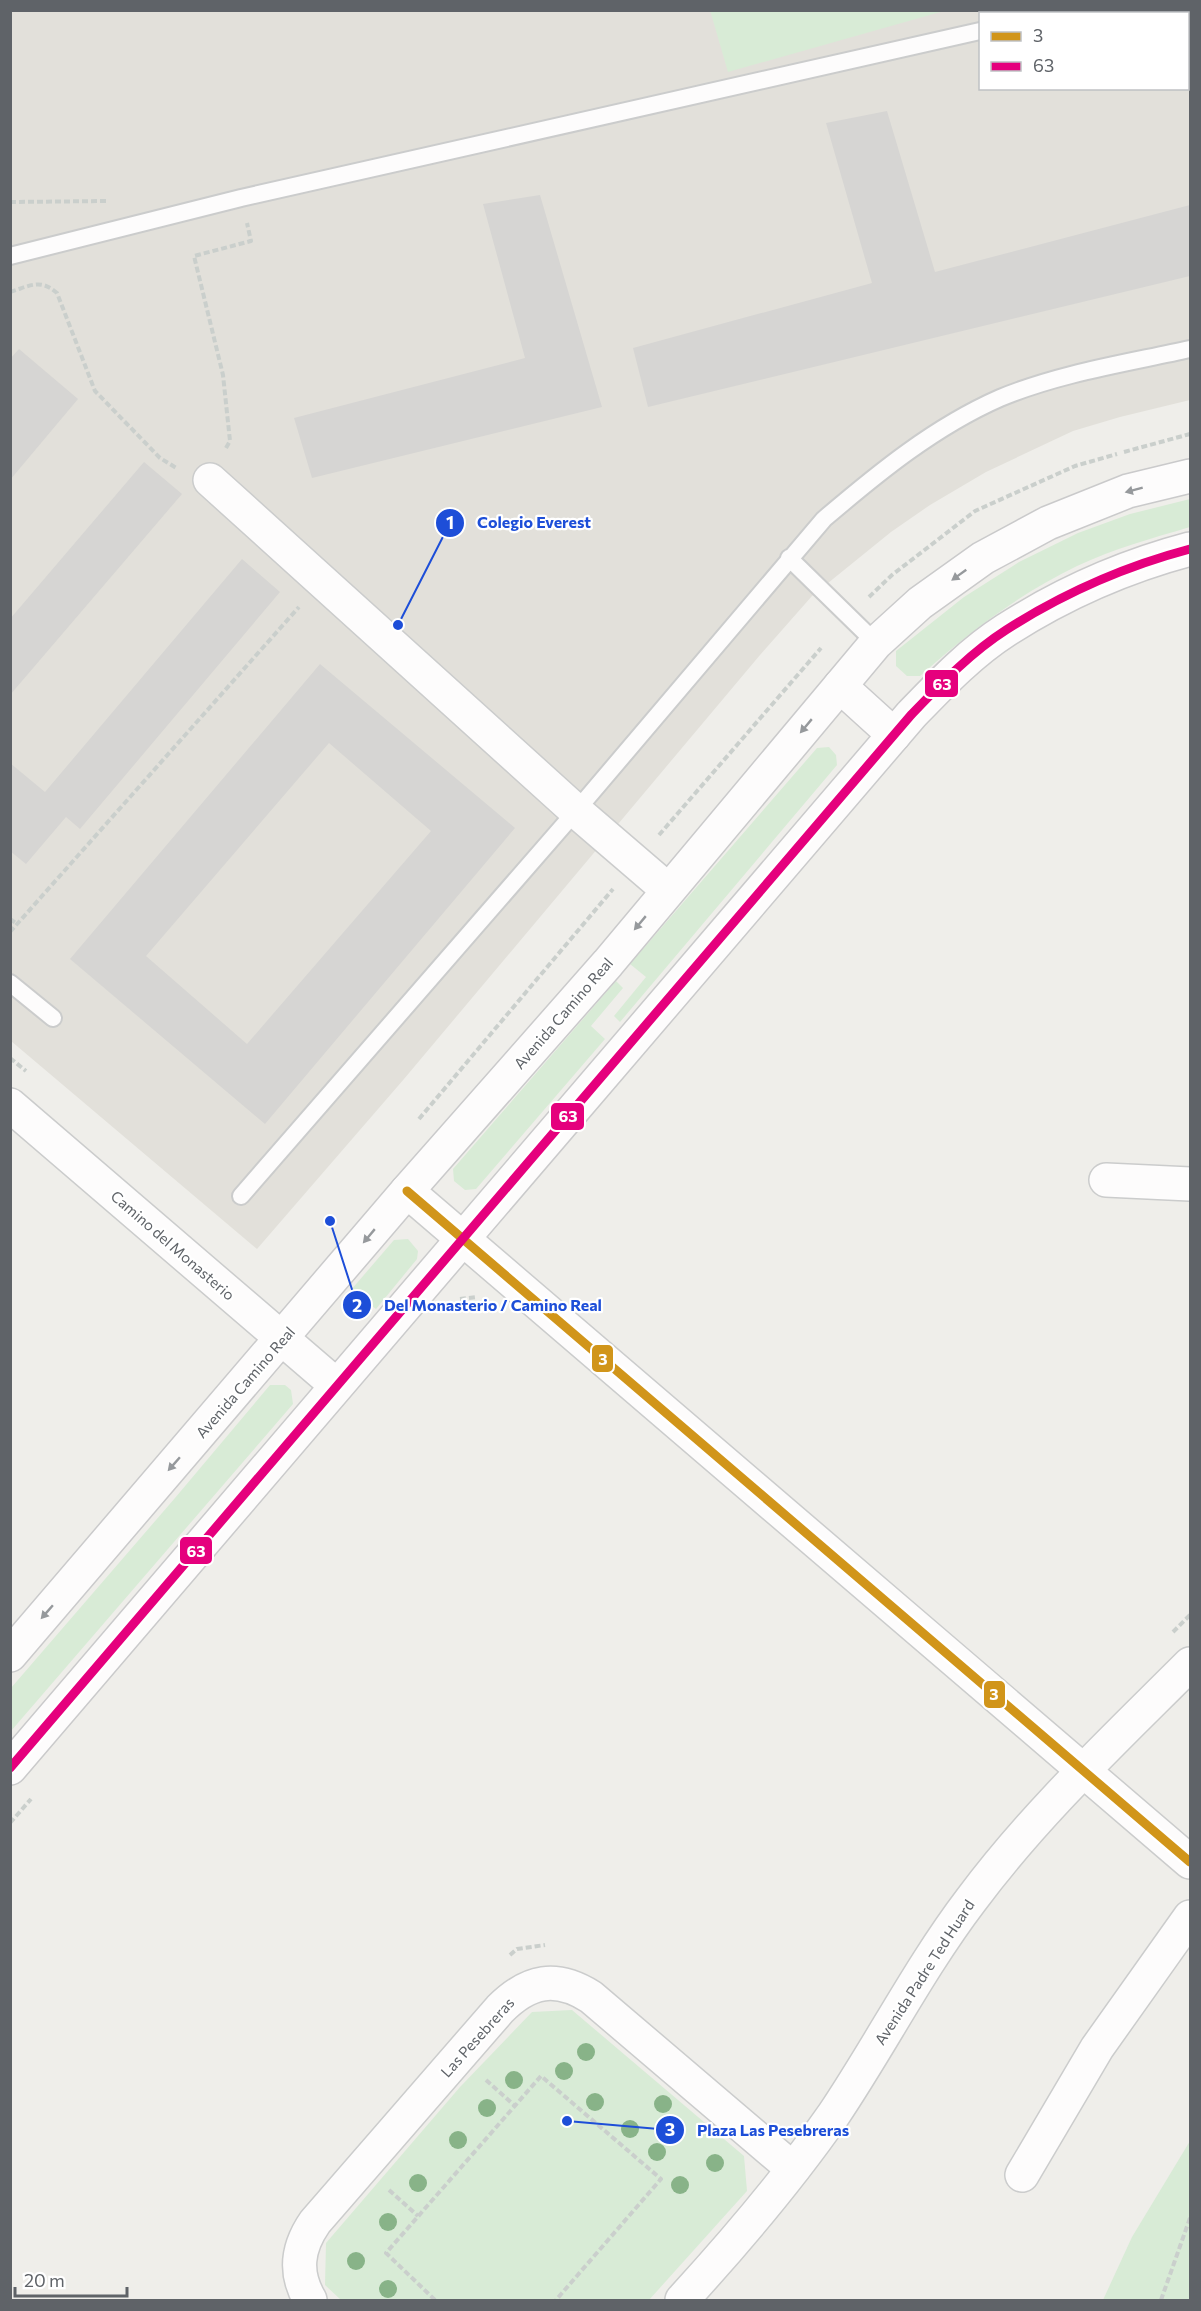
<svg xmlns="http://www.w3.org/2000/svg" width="1201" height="2311" font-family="Commissioner,sans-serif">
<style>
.education{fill:#e2e0da;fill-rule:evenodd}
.green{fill:#d8ebd6}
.building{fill:#d6d5d3;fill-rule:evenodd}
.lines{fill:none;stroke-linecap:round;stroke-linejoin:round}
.lane-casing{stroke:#cbcccc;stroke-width:20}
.street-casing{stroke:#cbcccc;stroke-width:36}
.secondary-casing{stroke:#cacacb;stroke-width:36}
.path{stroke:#cacfcc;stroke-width:4;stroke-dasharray:6 3;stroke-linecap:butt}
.lane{stroke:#fdfcfc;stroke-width:16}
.street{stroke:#fdfcfc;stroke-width:33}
.secondary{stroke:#fdfcfc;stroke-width:33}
.bus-1-casing{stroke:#fff;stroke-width:14}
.bus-2-casing{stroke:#fff;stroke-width:14}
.bus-1{stroke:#d1951a;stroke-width:9}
.bus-2{stroke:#e5007d;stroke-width:9}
.tree{fill:#88b388}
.oneway{fill:#96999c}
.labels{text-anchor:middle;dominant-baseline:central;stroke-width:4.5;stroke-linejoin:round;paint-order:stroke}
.street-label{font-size:15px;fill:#5f6368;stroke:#fff}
.leader{fill:none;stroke:#1d4ed8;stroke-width:2}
.callout-dot{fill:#1d4ed8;stroke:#fff;stroke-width:2}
.mark-label{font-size:18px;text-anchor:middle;font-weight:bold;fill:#fff}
.callout-label{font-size:16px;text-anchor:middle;font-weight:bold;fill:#1d4ed8;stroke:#fff;stroke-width:4.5;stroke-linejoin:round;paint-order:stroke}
.line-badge{stroke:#fff;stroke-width:2}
.badge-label{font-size:16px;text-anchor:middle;font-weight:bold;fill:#fff}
</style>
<rect width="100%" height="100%" fill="#efeeea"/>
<path class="education" d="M11,11H1190V400L1120,417L1073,431L986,472L930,505L891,532L812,596L760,655L404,1079L257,1249L11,1041ZM980,14H1188V88H980Z"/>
<g class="green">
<path d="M710,10H944V11L728,72Z"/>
<path d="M1190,499V527C1153,538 1113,549 1077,566C1019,594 968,633 920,676H907L896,666V651L964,597L1019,562L1078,533L1130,514Z"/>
<path d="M829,747L836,755L837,765L620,1022L614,1016L646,977L630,964L817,748Z"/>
<path d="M616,981L623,988L591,1026L605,1039L476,1189L465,1190L454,1181L453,1169Z"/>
<path d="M408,1239L418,1251L417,1259L376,1309L351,1290L394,1240Z"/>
<path d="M270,1385H285L291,1390L293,1404L11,1731V1688L175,1498Z"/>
<path d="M572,2010L744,2156L747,2191L649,2300H341L325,2285L326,2243L460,2087L532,2012Z"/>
<path d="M1190,2141V2300H1103L1132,2237Z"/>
</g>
<g class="building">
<path d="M887,111L935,272L1190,205V276L648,407L633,348L872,283L826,123Z"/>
<path d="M540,195L602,407L312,478L294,418L525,358L483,204Z"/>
<path d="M19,349L78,399L10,480V359Z"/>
<path d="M144,462L182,494L10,695V619Z"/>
<path d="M242,559L280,592L80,829L66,817L26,864L10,851V763L45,792Z"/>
<path d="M320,664L515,828L265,1124L70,959ZM329,743L431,831L247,1044L146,956Z"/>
</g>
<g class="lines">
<defs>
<g id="lane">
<path d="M1058,14L1072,10"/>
<path d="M10,256L241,198L980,31"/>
<path d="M789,558L876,643"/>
<path d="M10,983L53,1018"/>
<path d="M241,1196L576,811L824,519C878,473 934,427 1000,398C1060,373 1127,363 1190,349"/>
</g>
<g id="street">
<path d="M210,480L576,811L668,890"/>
<path d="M10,1105L336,1385"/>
<path d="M1106,1180L1190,1184"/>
<path d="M407,1191L1190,1862"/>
<path d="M1022,2175L1097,2048L1190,1917"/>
<path d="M310,2300C294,2273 297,2248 315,2222L500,2009C529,1980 556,1975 591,1997L793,2169"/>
<path d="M682,2300C736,2241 788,2180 834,2114C881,2044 920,1967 971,1900C1035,1814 1114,1740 1190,1664"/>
</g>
<g id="secondary">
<path d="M840,686L894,735"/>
<path d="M10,1655L407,1191L608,963L876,643L920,603L983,558L1048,523L1128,491L1190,476"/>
<path d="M10,1768L911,715C940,685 970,653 1006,630C1062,594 1126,566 1190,549"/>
</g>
</defs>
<use href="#lane" class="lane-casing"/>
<use href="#street" class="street-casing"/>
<use href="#secondary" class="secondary-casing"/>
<g class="path">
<path d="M10,202L109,201"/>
<path d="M10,292C30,286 40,278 57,293L95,391L160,458L178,469"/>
<path d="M226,448L230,441L223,375L194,256L251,241L247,223"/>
<path d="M1124,452L1190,434"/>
<path d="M869,597L892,575L975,511L1075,466L1117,454"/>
<path d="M659,835L821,648"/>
<path d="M10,919L17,924"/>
<path d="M10,932L299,607"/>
<path d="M10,1058L26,1071"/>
<path d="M419,1119L613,889"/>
<path d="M460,1299L477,1297"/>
<path d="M1173,1632L1190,1615"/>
<path d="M10,1823L31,1799"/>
<path d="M510,1955L517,1949L545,1945"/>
<path d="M486,2080L515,2106"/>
<path d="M389,2190L418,2216"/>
<path d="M435,2300L386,2253L541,2076L661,2179L556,2300"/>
<path d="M1161,2300L1190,2218"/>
</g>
<use href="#lane" class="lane"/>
<use href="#street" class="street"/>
<use href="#secondary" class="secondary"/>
<defs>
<path id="bus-1" d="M407,1191L1190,1862"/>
<path id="bus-2" d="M10,1768L911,715C940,685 970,653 1006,630C1062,594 1126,566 1190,549"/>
</defs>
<use href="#bus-1" class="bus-1-casing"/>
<use href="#bus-2" class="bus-2-casing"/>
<use href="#bus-1" class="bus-1"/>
<use href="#bus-2" class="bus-2"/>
</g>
<g class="tree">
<circle cx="586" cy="2052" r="9"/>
<circle cx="564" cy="2071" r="9"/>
<circle cx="514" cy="2080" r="9"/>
<circle cx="595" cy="2102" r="9"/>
<circle cx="663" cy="2104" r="9"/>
<circle cx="487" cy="2108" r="9"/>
<circle cx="630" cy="2129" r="9"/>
<circle cx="458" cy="2140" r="9"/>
<circle cx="657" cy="2152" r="9"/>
<circle cx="715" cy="2163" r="9"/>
<circle cx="418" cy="2183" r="9"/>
<circle cx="680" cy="2185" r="9"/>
<circle cx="388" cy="2222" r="9"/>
<circle cx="356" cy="2261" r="9"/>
<circle cx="388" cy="2289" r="9"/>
</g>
<defs><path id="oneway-solid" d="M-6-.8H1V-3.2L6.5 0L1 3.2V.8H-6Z" transform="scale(1.5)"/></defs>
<g class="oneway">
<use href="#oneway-solid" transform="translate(1134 490) rotate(165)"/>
<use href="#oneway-solid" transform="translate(959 575) rotate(144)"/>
<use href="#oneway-solid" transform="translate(806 726) rotate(130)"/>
<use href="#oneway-solid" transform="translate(640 923) rotate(130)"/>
<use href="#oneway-solid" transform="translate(369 1236) rotate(130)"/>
<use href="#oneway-solid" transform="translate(174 1464) rotate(131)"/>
<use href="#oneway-solid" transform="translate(47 1612) rotate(131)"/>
</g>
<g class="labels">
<g class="street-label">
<text transform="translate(563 1013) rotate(-49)">Avenida Camino Real</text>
<text transform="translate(173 1245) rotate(41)">Camino del Monasterio</text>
<text transform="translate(245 1382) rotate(-49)">Avenida Camino Real</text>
<text transform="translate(924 1972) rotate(-57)">Avenida Padre Ted Huard</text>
<text transform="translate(477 2037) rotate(-48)">Las Pesebreras</text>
</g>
</g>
<path class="leader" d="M398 625L450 523M330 1221L357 1305M567 2121L670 2130"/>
<g class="callout-dot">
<circle cx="398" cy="625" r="6"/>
<circle cx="330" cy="1221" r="6"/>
<circle cx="567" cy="2121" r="6"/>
<circle cx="450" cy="523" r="15"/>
<circle cx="357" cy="1305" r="15"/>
<circle cx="670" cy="2130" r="15"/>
</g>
<g class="mark-label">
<text x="450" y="529">1</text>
<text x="357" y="1312">2</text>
<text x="670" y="2136">3</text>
</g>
<g class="callout-label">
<text x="534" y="528">Colegio Everest</text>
<text x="493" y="1311">Del Monasterio / Camino Real</text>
<text x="773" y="2136">Plaza Las Pesebreras</text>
</g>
<g class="line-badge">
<rect x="924" y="669" width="35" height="29" rx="6" fill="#e5007d"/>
<rect x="550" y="1102" width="35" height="29" rx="6" fill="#e5007d"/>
<rect x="591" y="1344" width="23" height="29" rx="6" fill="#d1951a"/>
<rect x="179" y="1536" width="34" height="29" rx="6" fill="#e5007d"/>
<rect x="983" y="1680" width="23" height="29" rx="6" fill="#d1951a"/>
</g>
<g class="badge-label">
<text x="942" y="690">63</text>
<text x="568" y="1122">63</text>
<text x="603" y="1365">3</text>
<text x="196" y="1557">63</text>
<text x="994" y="1700">3</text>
</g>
<rect width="1201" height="2311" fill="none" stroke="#5f6368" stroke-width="24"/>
<rect x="979" y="12" width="210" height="78" fill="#ffffff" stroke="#bfc1c3" stroke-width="1.5"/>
<rect x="991" y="32" width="30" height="9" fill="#d1951a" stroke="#bfc1c3" stroke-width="1.5"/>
<text x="1033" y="42" font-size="18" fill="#5f6368">3</text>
<rect x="991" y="62" width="30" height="9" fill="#e5007d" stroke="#bfc1c3" stroke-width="1.5"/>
<text x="1033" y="72" font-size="18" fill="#5f6368">63</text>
<path d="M15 2287v9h112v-9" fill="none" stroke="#5f6368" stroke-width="3"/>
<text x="24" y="2287" font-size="18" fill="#5f6368" stroke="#ffffff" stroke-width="4.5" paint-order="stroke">20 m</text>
</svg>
